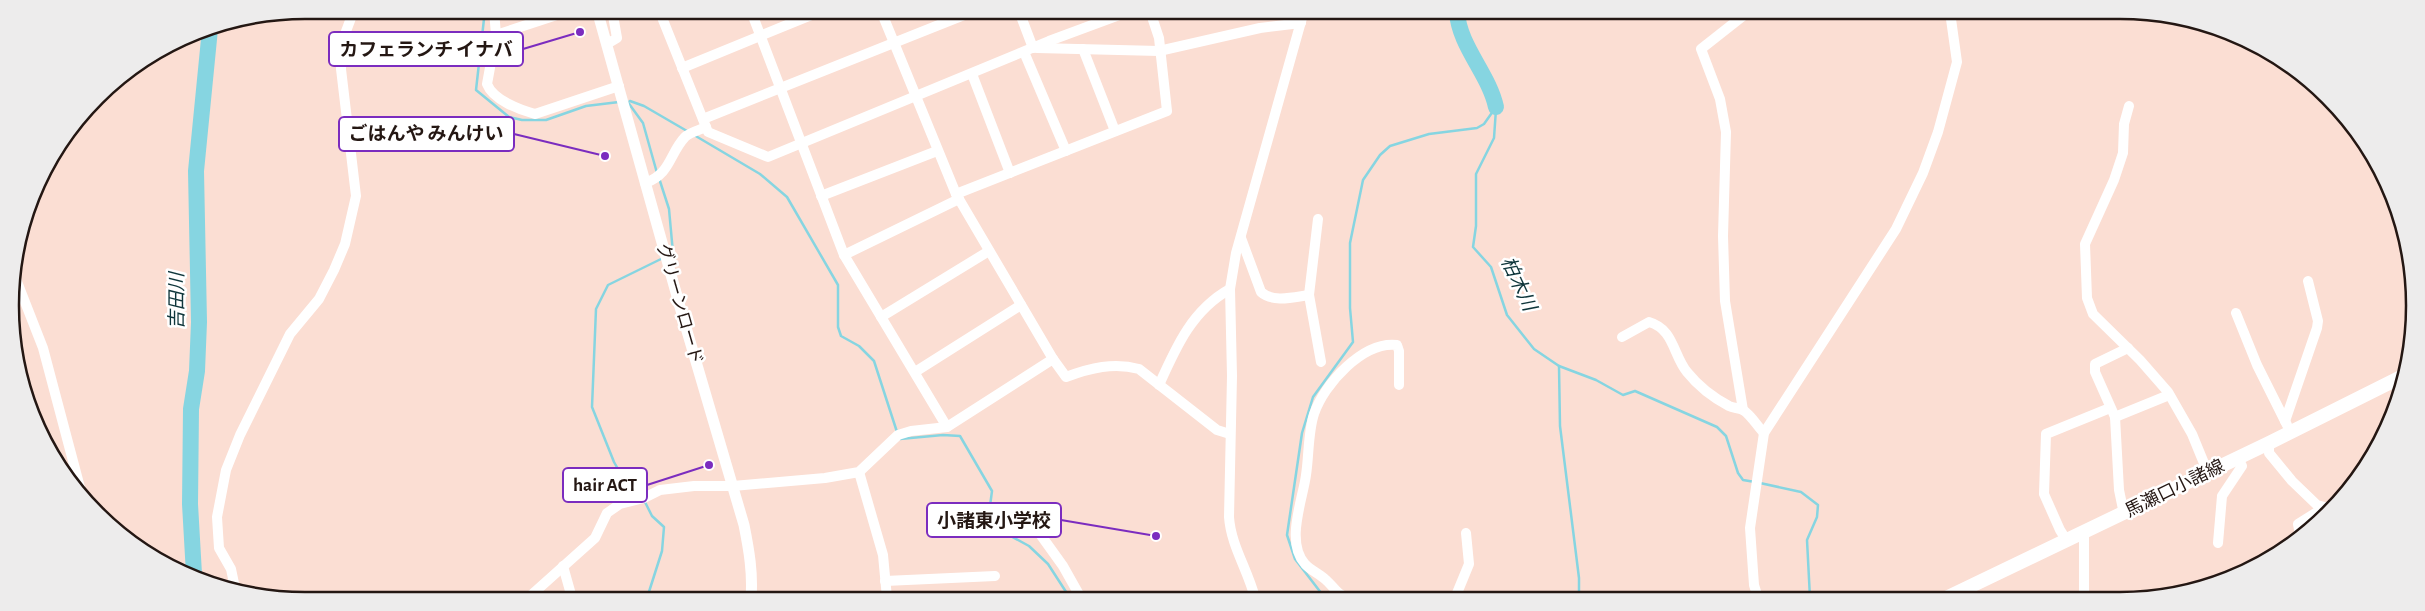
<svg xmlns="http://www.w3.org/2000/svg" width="2425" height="611" font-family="'Alegreya Sans','Noto Sans JP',sans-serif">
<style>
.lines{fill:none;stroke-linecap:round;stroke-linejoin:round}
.stream{stroke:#86d5e1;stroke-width:2.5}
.river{stroke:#86d5e1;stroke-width:16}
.minor{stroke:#fff;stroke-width:10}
.tertiary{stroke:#fff;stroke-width:11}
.secondary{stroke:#fff;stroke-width:14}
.labels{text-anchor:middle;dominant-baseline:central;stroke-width:5;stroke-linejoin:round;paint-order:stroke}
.street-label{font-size:18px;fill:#241713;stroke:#fff}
.water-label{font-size:19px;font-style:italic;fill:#0f363b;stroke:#fff}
.rim{fill:none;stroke:#241713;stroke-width:2.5}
.leader{fill:none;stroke:#7b2cbf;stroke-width:2}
.callout-dot{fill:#7b2cbf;stroke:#fff;stroke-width:2}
.callout{fill:#fff;stroke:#7b2cbf;stroke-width:2}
.callout-label{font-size:19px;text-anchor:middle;font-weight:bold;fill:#241713}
</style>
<rect width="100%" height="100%" fill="#fbded3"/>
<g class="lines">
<g class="stream">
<path d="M485,10L476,90L509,117L522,120H546L586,106L619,102"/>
<path d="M627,101L643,123L657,173"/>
<path d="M630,101L644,106L687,131"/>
<path d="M1496,109L1494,138L1476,174V226L1473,247L1491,267L1507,315L1534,349L1559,366L1560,426L1579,578V598"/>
<path d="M694,135L760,174L787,197L838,285V327L841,336L859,346L874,361L897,432"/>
<path d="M659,178L669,209L673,253L668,255"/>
<path d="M1559,366L1596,380L1623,395L1635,391L1717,427L1726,436L1738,473L1743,480L1755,482"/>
<path d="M899,437L900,439L943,435L960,436L992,491L988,521L994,527L1029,546L1048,564L1070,598"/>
<path d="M1760,483L1801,492L1818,505L1817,517L1807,540L1810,598"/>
<path d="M641,495L627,485L614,462L592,407L596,309L608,285L663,258"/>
<path d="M644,500L652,516L664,527L662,551L647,598"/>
<path d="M1325,598L1295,559L1287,535L1302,433L1313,397L1353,342L1350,308V243L1363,180L1380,155L1390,146L1429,134L1477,128L1484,124L1496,107"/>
</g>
<g class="river">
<path d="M1457,12C1459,46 1489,74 1496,107"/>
<path d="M194,574L190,504L191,409L197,371L199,322L196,171L210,29"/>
</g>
<g class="minor">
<path d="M494,10L496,35L487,84C493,100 520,110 535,114L619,86"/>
<path d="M659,10L708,132L768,157L1049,41L1130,11"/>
<path d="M751,11L844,255L947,427"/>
<path d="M881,11L956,194L1053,359L1066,377C1090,368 1114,362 1139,369L1217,430L1230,434"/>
<path d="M1019,11L1033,48"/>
<path d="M496,35L572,10"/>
<path d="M607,44L617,38L612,10"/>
<path d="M1037,48L1159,51L1260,28L1301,23"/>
<path d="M1083,49L1115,131"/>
<path d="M1024,52L1066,151"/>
<path d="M682,68L821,11"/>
<path d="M972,74L1010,173"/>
<path d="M2129,106L2124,124L2123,153L2114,180L2085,244L2087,298L2093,314L2140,360L2168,392L2192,434L2208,473"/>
<path d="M703,119L974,11"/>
<path d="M645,183C671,174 669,154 685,137C690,132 700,130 706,127"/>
<path d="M956,194L1167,111L1159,38L1150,11"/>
<path d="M821,196L937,151"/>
<path d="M1318,219L1309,295L1321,362"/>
<path d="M1241,238L1261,292C1273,303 1294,297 1309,295"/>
<path d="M844,255L959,199"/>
<path d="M14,274L43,348L82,495"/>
<path d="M2236,313L2257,365L2287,425"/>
<path d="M881,317L989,251"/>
<path d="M1622,337L1649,322C1674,329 1673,355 1687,372C1699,387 1712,397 1729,406C1733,408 1739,408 1743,410C1751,415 1758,427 1764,433"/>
<path d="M915,372L1021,305"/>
<path d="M1159,385C1176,347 1192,310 1230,289"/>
<path d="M1743,410L1725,301L1723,236L1726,132L1720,99L1701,49L1748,12"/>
<path d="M2115,417L2169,395"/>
<path d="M2285,421L2317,328L2318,321L2308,281"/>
<path d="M2269,443V453L2292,481L2317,505L2332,509"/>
<path d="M859,472L883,555L887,598"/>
<path d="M1028,513L1035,527L1063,566L1081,598"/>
<path d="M2124,514L2119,490L2115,417L2095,372V364L2128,348"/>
<path d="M2300,535L2298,524L2325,507"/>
<path d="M2067,541L2060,530L2044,494L2046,434L2110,408"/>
<path d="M2218,543L2222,496L2242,466L2238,458"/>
<path d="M563,566L572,598"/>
<path d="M885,581L995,576"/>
<path d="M235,588L231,569L219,548L217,517L226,470L240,435L290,334L319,299L334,270L345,244L356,196L341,69L342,42L354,10"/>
<path d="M528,598L595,538L607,513L620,504L644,498L660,490L694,486H733L825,478L859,472L898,435L911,431L947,427L1053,359"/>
<path d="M1255,598C1248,570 1231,546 1229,517L1232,376L1230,289L1236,253L1304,11"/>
<path d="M1349,598C1338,596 1334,587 1326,580C1320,574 1310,570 1305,564C1285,542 1303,499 1306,475C1309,456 1308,432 1314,414C1324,384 1363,341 1397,345L1399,351V385"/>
<path d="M1455,598L1469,564L1466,533"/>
<path d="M1758,598L1754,585L1750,528L1764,433L1896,229L1923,173L1938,132L1957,62L1950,12"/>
<path d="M2084,599V533"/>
</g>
<path class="tertiary" d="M597,10L682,314L744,525C749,550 753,573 751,598"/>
<path class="secondary" d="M1946,598L2269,443L2403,376"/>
</g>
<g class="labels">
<g class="street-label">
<text transform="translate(679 304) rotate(74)">グリーンロード</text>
<text transform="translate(2175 489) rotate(-26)">馬瀬口小諸線</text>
</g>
<g class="water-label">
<text transform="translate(1518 284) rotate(65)">柏木川</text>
<text transform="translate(177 301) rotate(-90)">吉田川</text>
</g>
</g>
<path d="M0 0H2425V611H0ZM305 19H2120A286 286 0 0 1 2406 305V306A286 286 0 0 1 2120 592H305A286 286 0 0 1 19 306V305A286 286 0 0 1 305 19Z" fill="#edecec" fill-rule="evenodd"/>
<path class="rim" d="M305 19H2120A286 286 0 0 1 2406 305V306A286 286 0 0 1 2120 592H305A286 286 0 0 1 19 306V305A286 286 0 0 1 305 19Z"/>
<path class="leader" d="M580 32L523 49M605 156L514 134M709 465L647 485M1156 536L1061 520"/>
<g class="callout-dot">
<circle cx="580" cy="32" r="5"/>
<circle cx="605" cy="156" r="5"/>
<circle cx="709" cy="465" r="5"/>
<circle cx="1156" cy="536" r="5"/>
</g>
<g class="callout">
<rect x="329" y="32" width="194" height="34" rx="5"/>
<rect x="339" y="117" width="175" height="34" rx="5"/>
<rect x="563" y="468" width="84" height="34" rx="5"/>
<rect x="927" y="503" width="134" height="34" rx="5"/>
</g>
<g class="callout-label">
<text x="426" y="56">カフェランチ イナバ</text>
<text x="426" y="140">ごはんや みんけい</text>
<text x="605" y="491">hair ACT</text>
<text x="994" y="527">小諸東小学校</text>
</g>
</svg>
